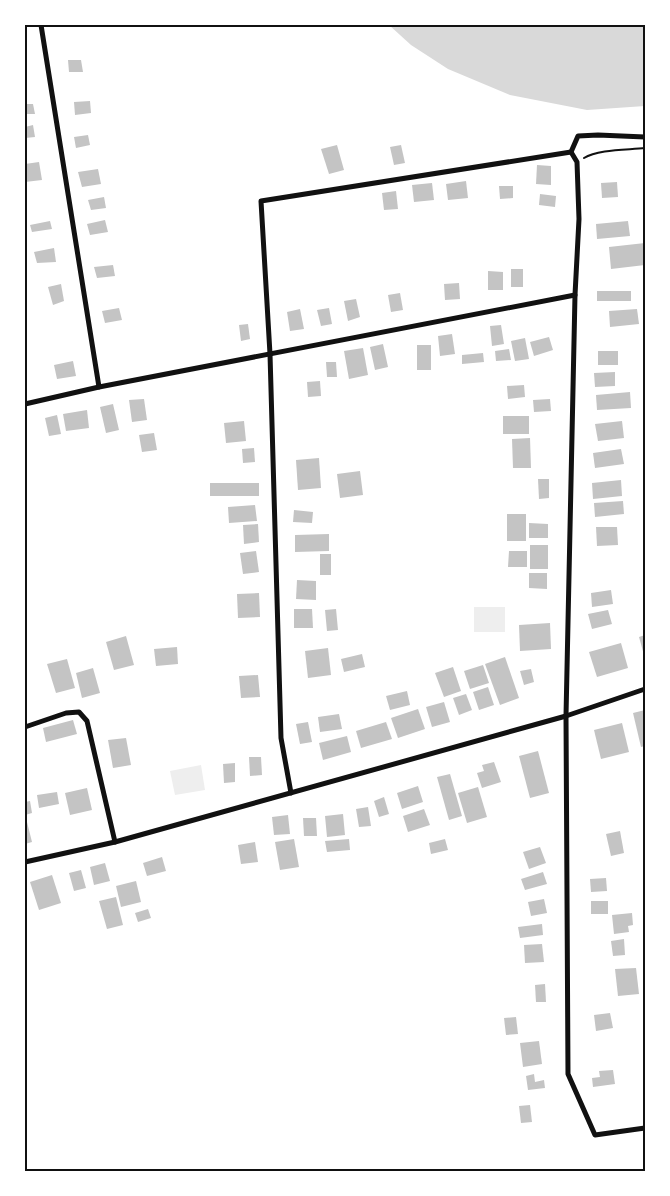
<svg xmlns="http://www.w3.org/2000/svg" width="670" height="1196" font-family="'Libre Baskerville',serif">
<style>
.green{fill:#eee}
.water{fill:#d9d9d9}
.building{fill:#c4c4c4}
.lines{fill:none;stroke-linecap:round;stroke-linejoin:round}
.path{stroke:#111;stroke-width:2}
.minor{stroke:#111;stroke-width:5}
.neatline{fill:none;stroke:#111;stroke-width:2}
</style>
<rect width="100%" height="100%" fill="#fff"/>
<g class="green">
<rect x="474" y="607" width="31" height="25"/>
<path d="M201,765L205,790L175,795L170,771Z"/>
</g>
<path class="water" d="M389,25H645V106L587,110L510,95L448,69L411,45Z"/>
<g class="building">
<path d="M68,60H81L83,72H69Z"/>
<path d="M90,101L91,113L75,115L74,102Z"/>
<path d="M25,104H33L35,114H25Z"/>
<path d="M33,125L35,137L25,138V127Z"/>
<path d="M88,135L90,145L76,148L74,137Z"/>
<path d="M337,145L344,170L329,174L321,149Z"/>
<path d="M401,145L405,163L394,165L390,147Z"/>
<path d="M39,162L42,180L25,182V164Z"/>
<path d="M537,165L551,166V185L536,184Z"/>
<path d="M98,169L101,184L82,187L78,172Z"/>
<path d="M466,181L468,198L448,200L446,184Z"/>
<path d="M617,182L618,197L602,198L601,183Z"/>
<path d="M432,183L434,200L414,202L412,185Z"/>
<path d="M499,186H513V198L500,199Z"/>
<path d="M396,191L398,209L384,210L382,193Z"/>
<path d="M540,194L556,196L555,207L539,205Z"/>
<path d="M104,197L106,208L91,210L88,200Z"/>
<path d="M105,220L108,232L90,235L87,224Z"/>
<path d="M50,221L52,229L32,232L30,225Z"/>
<path d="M628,221L630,236L597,239L596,224Z"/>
<path d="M645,243V265L611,269L609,247Z"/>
<path d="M54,248L56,262L37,263L34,252Z"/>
<path d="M113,265L115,276L97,278L94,267Z"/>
<rect x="511" y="269" width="12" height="18"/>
<path d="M488,271L503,272V290H488Z"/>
<path d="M459,283L460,299L445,300L444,284Z"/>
<path d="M61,284L64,301L53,305L48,287Z"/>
<rect x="597" y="291" width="34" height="10"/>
<path d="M400,293L403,310L391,312L388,295Z"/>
<path d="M356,299L360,317L348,321L344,301Z"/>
<path d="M119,308L122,320L105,323L102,311Z"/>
<path d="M329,308L332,324L321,326L317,310Z"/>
<path d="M300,309L304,329L290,331L287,312Z"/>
<path d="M637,309L639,324L610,327L609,311Z"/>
<path d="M248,324L250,339L241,341L239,325Z"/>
<path d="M501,325L504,344L492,346L490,326Z"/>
<path d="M452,334L455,354L440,356L438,336Z"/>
<path d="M549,337L553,350L534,356L530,342Z"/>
<path d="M525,338L529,359L515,361L511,341Z"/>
<path d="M383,344L388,367L375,370L370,347Z"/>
<rect x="417" y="345" width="14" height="25"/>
<path d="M363,348L368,375L349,379L344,351Z"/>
<path d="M509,349L511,360L496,361L495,351Z"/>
<rect x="598" y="351" width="20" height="14"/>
<path d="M483,353L484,362L462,364V355Z"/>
<path d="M73,361L76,376L57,379L54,365Z"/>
<path d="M326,362H336L337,377H327Z"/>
<path d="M615,372V386L595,387L594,373Z"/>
<path d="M320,381L321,396L308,397L307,382Z"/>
<path d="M524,385L525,397L508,399L507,386Z"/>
<path d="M630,392L631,408L597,410L596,395Z"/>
<path d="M144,399L147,420L132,422L129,400Z"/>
<path d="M550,399L551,411L534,412L533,400Z"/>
<path d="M113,404L119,430L106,433L100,407Z"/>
<path d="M87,410L89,428L66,431L63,414Z"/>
<path d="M57,415L61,434L49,436L45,418Z"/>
<rect x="503" y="416" width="26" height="18"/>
<path d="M244,421L246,441L226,443L224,423Z"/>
<path d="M622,421L624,438L598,441L595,424Z"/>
<path d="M154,433L157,450L142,452L139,435Z"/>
<path d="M530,438L531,468H513L512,439Z"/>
<path d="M254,448L255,462L243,463L242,449Z"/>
<path d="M621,449L624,464L595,468L593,453Z"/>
<path d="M319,458L321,488L298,490L296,460Z"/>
<path d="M360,471L363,495L340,498L337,474Z"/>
<path d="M538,479H549V498L539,499Z"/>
<path d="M621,480L622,496L593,499L592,483Z"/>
<rect x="210" y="483" width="49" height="13"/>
<path d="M623,501L624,514L595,517L594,503Z"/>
<path d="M255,505L257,521L229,523L228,507Z"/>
<path d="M294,510L313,512L312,523L293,522Z"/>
<rect x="507" y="514" width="19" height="27"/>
<path d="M529,523L548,524V538H529Z"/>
<path d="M258,524L259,542L244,544L243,525Z"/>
<path d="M596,527H617L618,545L597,546Z"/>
<path d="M329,534V551L295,552V535Z"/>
<rect x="530" y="545" width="18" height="24"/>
<path d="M256,551L259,572L243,574L240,553Z"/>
<path d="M509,551H527V567H508Z"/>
<rect x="320" y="554" width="11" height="21"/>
<path d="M529,573H547V589L529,588Z"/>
<path d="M297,580L316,581V600L296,599Z"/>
<path d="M611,590L613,604L592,607L591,593Z"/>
<path d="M259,593L260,617L238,618L237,594Z"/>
<path d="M294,609H312L313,628H294Z"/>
<path d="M336,609L338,630L327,631L325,610Z"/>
<path d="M608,610L612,624L592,629L588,614Z"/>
<path d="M550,623L551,649L520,651L519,625Z"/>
<path d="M645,635V655H644L639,637Z"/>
<path d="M126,636L134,665L114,670L106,642Z"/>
<path d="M621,643L628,668L597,677L589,652Z"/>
<path d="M177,647L178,664L156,666L154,649Z"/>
<path d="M328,648L331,675L308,678L305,651Z"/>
<path d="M362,654L365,667L344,672L341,659Z"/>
<path d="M505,657L519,698L500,705L485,664Z"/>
<path d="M67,659L75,688L56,693L47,664Z"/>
<path d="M483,665L489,683L470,689L464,671Z"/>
<path d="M453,667L461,691L444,697L435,673Z"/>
<path d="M93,668L100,693L82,698L76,673Z"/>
<path d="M531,669L534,682L524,685L520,671Z"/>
<path d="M258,675L260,697L241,698L239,676Z"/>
<path d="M488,687L494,705L479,710L473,692Z"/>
<path d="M407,691L410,705L390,710L386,696Z"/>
<path d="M466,694L472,710L459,715L453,698Z"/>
<path d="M444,702L450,722L432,727L426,707Z"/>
<path d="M418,709L425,729L398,738L391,718Z"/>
<path d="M645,710V746L641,747L633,713Z"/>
<path d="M339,714L342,729L320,732L318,717Z"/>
<path d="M73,720L77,734L46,742L43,728Z"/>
<path d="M308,722L312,742L300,744L296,724Z"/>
<path d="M386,722L392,739L361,748L356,731Z"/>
<path d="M622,723L629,752L601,759L594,730Z"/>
<path d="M347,736L351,752L323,760L319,743Z"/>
<path d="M126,738L131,765L113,768L108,740Z"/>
<path d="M538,751L549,793L530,798L519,756Z"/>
<path d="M249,757H261L262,775L250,776Z"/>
<path d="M494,762L501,782L482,788L477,773L484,771L482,765Z"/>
<path d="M235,763V782L224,783L223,764Z"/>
<path d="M450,774L462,816L449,820L437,777Z"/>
<path d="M418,786L423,802L402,809L397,793Z"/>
<path d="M478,787L487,817L467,823L458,793Z"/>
<path d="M87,788L92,810L70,815L65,793Z"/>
<path d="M57,792L59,804L39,808L37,795Z"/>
<path d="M384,797L389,814L379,817L374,801Z"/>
<path d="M30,801L32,813L25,815V802Z"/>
<path d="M368,807L371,826L359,827L356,809Z"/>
<path d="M424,809L430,825L408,832L403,816Z"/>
<path d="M343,814L345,835L327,837L325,816Z"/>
<path d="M288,815L290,834L274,835L272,817Z"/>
<path d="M303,818H316L317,836H304Z"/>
<path d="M27,822L32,842L25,844V823Z"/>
<path d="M620,831L624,853L611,856L606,834Z"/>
<path d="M294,839L299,867L280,870L275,842Z"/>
<path d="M349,839L350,850L327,852L325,841Z"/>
<path d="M445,839L448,850L431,854L429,843Z"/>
<path d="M255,842L258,862L241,864L238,845Z"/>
<path d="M540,847L546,863L529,869L523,852Z"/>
<path d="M162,857L166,871L147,876L143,863Z"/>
<path d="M105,863L110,881L94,885L90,867Z"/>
<path d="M81,870L86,888L74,891L69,873Z"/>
<path d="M543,872L547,884L525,890L521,879Z"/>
<path d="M52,875L61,903L39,910L30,882Z"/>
<path d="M606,878L607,891L591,892L590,879Z"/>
<path d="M136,881L141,902L121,907L116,886Z"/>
<path d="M116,897L123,925L107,929L99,901Z"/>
<path d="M544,899L547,913L531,916L528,902Z"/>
<rect x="591" y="901" width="17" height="13"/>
<path d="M148,909L151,918L138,922L135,913Z"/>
<path d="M632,913L633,925L628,926L629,932L614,934L612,915Z"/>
<path d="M542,924L543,935L520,938L518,927Z"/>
<path d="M624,939L625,955L613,956L611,941Z"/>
<path d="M542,944L544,962L525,963L524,945Z"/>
<path d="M636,968L639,994L618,996L615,969Z"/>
<path d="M545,984L546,1002H536L535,985Z"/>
<path d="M610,1013L613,1028L596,1031L594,1015Z"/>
<path d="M516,1017L518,1034L506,1035L504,1018Z"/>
<path d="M539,1041L542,1064L523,1067L520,1043Z"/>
<path d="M613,1070L615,1084L593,1087L592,1078L600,1077L599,1071Z"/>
<path d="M534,1074L535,1082L544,1080L545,1088L528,1090L526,1076Z"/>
<path d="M530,1105L532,1122L521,1123L519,1106Z"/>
</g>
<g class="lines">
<path class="path" d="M584,158C598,149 628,150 645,148"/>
<g class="minor">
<path d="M41,25L99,387"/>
<path d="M571,152L577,162L579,219L575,295L566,716L568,1074L595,1135L645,1128"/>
<path d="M25,404L99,387L575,295"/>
<path d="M25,727L66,713L79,712L87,721L115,842"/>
<path d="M291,793L281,738L270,354L261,201L571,152L578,136L598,135L645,137"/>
<path d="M25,862L115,842L566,716L645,689"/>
</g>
</g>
<rect width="670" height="1196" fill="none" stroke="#ffffff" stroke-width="52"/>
<rect x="26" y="26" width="618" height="1144" class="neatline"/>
</svg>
